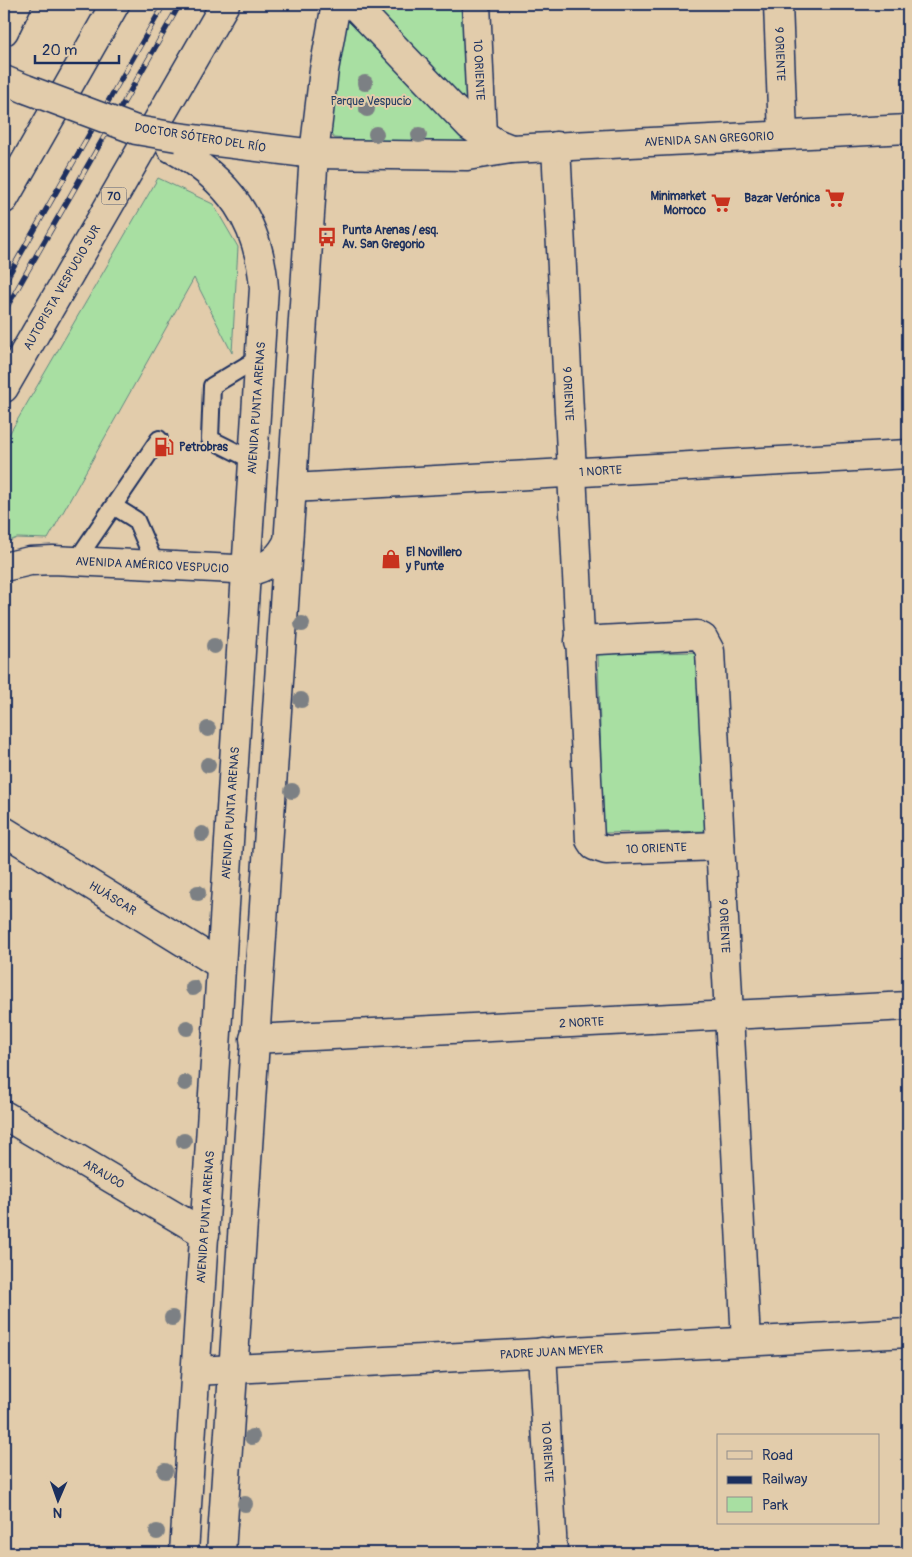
<svg xmlns="http://www.w3.org/2000/svg" width="912" height="1557" font-family="Pangolin,sans-serif">
<style>
.green{fill:#a8dfa2;stroke:#628780}
.lines{fill:none;stroke-linecap:round;stroke-linejoin:round}
.service-casing{stroke:#1b2f5e;stroke-width:20}
.minor-casing{stroke:#1b2f5e;stroke-width:31}
.tertiary-casing{stroke:#1b2f5e;stroke-width:31}
.secondary-casing{stroke:#1b2f5e;stroke-width:31}
.motorway-casing{stroke:#1b2f5e;stroke-width:31}
.service{stroke:#e2ccab;stroke-width:16}
.minor{stroke:#e2ccab;stroke-width:28}
.tertiary{stroke:#e2ccab;stroke-width:28}
.secondary{stroke:#e2ccab;stroke-width:28}
.motorway{stroke:#e2ccab;stroke-width:28}
.rail-casing{stroke:#1b2f5e;stroke-width:5.5}
.rail{stroke:#e2ccab;stroke-width:4;stroke-dasharray:11;stroke-linecap:butt}
.secondary-bridge-casing{stroke:#1b2f5e;stroke-width:31;stroke-linecap:butt}
.secondary-bridge{stroke:#e2ccab;stroke-width:28}
.tree{fill:#7c8084}
.labels{text-anchor:middle;dominant-baseline:central;stroke-width:4;stroke-linejoin:round;paint-order:stroke}
.shield{fill:#e2ccab;stroke:#575e75;stroke-width:1}
.shield-label{font-size:11px;font-weight:bold;fill:#1b2f5e}
.street-label{font-size:12px;fill:#1b2f5e;stroke:#e2ccab}
.park-label{font-size:12px;fill:#294165;stroke:#e2ccab}
.poi-label{font-size:12px;font-weight:bold;fill:#1b2f5e;stroke:#e2ccab;text-anchor:start}
</style>
<rect width="100%" height="100%" fill="#e2ccab"/>
<filter id="ink" filterUnits="userSpaceOnUse"><feTurbulence type="fractalNoise" baseFrequency=".02" numOctaves="2"/><feDisplacementMap in="SourceGraphic" scale="10" xChannelSelector="R" yChannelSelector="G"/><feConvolveMatrix kernelMatrix="1 2 1 2 8 2 1 2 1" color-interpolation-filters="sRGB"/></filter>
<g filter="url(#ink)">
<g class="green">
<path d="M364,4H468L469,104L464,102Z"/>
<path d="M344,21H348L469,143H399L334,138L330,133L341,28Z"/>
<path d="M158,178L213,204L238,247L232,353L194,278L48,539L17,538L4,543V443Z"/>
<path d="M704,652L708,831L603,833L598,654Z"/>
</g>
<g class="lines">
<defs>
<g id="service">
<path d="M254,461L210,439L212,386L260,357"/>
<path d="M115,507L136,520L156,566"/>
<path d="M76,561L159,439"/>
</g>
<g id="minor">
<path id="s1" d="M476,4L482,135"/>
<path id="s2" d="M778,4L783,135"/>
<path id="s3" d="M556,146L590,840L594,846L606,850L720,846"/>
<path id="s4" d="M292,488L908,454"/>
<path id="s5" d="M579,641L697,635L703,638L710,651L746,1341"/>
<path id="s6" d="M4,831L221,965"/>
<path id="s7" d="M254,1039L908,1006"/>
<path id="s8" d="M4,1115L205,1234"/>
<path id="s9" d="M542,1352L553,1553"/>
</g>
<g id="tertiary">
<path id="s10" d="M196,1371L908,1333"/>
</g>
<g id="secondary">
<path d="M353,4L470,126L496,143L511,149"/>
<path d="M4,31L17,4"/>
<path d="M4,80L26,89"/>
<path id="s11" d="M177,137L314,154L467,156L511,149L908,129"/>
<path d="M171,148C229,179 259,221 264,288L184,1553"/>
<path id="s12" d="M4,567L30,561L53,560L255,570C271,565 281,556 288,541"/>
<path d="M221,1553L314,154L324,70L336,4"/>
</g>
<g id="motorway">
<path d="M4,199L115,4"/>
<path id="s13" d="M4,388L225,4"/>
</g>
</defs>
<use href="#service" class="service-casing"/>
<use href="#minor" class="minor-casing"/>
<use href="#tertiary" class="tertiary-casing"/>
<use href="#secondary" class="secondary-casing"/>
<use href="#motorway" class="motorway-casing"/>
<use href="#service" class="service"/>
<use href="#minor" class="minor"/>
<use href="#tertiary" class="tertiary"/>
<use href="#secondary" class="secondary"/>
<use href="#motorway" class="motorway"/>
<defs>
<g id="rail">
<path d="M4,283L164,4"/>
<path d="M4,312L180,4"/>
</g>
</defs>
<use href="#rail" class="rail-casing"/>
<use href="#rail" class="rail"/>
<defs>
<path id="secondary-bridge" d="M26,89L136,130L177,137"/>
</defs>
<use href="#secondary-bridge" class="secondary-bridge-casing"/>
<use href="#secondary-bridge" class="secondary-bridge"/>
</g>
<g class="tree">
<circle cx="365" cy="83" r="8"/>
<circle cx="367" cy="109" r="8"/>
<circle cx="376" cy="134" r="8"/>
<circle cx="419" cy="135" r="8"/>
<circle cx="302" cy="624" r="8"/>
<circle cx="214" cy="646" r="8"/>
<circle cx="301" cy="700" r="8"/>
<circle cx="208" cy="729" r="8"/>
<circle cx="208" cy="765" r="8"/>
<circle cx="292" cy="791" r="8"/>
<circle cx="202" cy="834" r="8"/>
<circle cx="198" cy="893" r="8"/>
<circle cx="193" cy="988" r="8"/>
<circle cx="187" cy="1028" r="8"/>
<circle cx="185" cy="1083" r="8"/>
<circle cx="184" cy="1141" r="8"/>
<circle cx="172" cy="1318" r="8"/>
<circle cx="252" cy="1437" r="8"/>
<circle cx="165" cy="1471" r="8"/>
<circle cx="245" cy="1504" r="8"/>
<circle cx="157" cy="1532" r="8"/>
</g>
</g>
<defs>
<symbol id="supermarket-bare" viewBox="-9 -9 18 18"><path d="M-6-5.5h2.5l.6 2H6L4.5 2H-2.5L-4.4-4H-6ZM-1.5 3.2a1.3 1.3 0 1 0 .1 0ZM3 3.2a1.3 1.3 0 1 0 .1 0Z" fill="#c8321e" stroke="#e2ccab" stroke-width="2.5" paint-order="stroke"/></symbol>
<symbol id="bus-bare" viewBox="-9 -9 18 18"><path d="M-5-6H5V4H4V6H2V4H-2V6H-4V4H-5ZM-3.5-4V0h7V-4ZM-3.5 1.2v1.5H-2V1.2ZM2 1.2v1.5H3.5V1.2Z" fill="#c8321e" stroke="#e2ccab" stroke-width="2.5" paint-order="stroke"/></symbol>
<symbol id="fuel-bare" viewBox="-9 -9 18 18"><path d="M-5.5-6h7V0h2V4h1.3V-2.5L3-4.5l.8-.8L6-3V5H2.5V1h-1V6h-7ZM-4.2-4.7v3.2H.2V-4.7Z" fill="#c8321e" stroke="#e2ccab" stroke-width="2.5" paint-order="stroke"/></symbol>
<symbol id="shop-bare" viewBox="-9 -9 18 18"><path d="M-5-2.5h2.3a2.7 3.5 0 0 1 5.4 0H5L5.5 6h-11ZM-1.5-2.5h3a1.5 2.3 0 0 0-3 0Z" fill="#c8321e" stroke="#e2ccab" stroke-width="2.5" paint-order="stroke"/></symbol>
</defs>
<g fill-rule="evenodd">
<use href="#supermarket-bare" x="821" y="184" width="28" height="28"/>
<use href="#supermarket-bare" x="707" y="189" width="28" height="28"/>
<use href="#bus-bare" x="313" y="223" width="28" height="28"/>
<use href="#fuel-bare" x="150" y="433" width="28" height="28"/>
<use href="#shop-bare" x="377" y="545" width="28" height="28"/>
</g>
<g class="labels">
<rect class="shield" x="101.5" y="187.5" width="25" height="17" rx="4"/>
<g class="shield-label">
<text x="114" y="196">70</text>
</g>
<g class="street-label">
<text stroke="none"><textPath href="#s2" startOffset="50">9 ORIENTE</textPath></text>
<text stroke="none"><textPath href="#s1" startOffset="66">10 ORIENTE</textPath></text>
<text transform="translate(200 138) rotate(9)">DOCTOR SÓTERO DEL RÍO</text>
<text stroke="none"><textPath href="#s11" startOffset="534">AVENIDA SAN GREGORIO</textPath></text>
<text stroke="none"><textPath href="#s13" startOffset="116">AUTOPISTA VESPUCIO SUR</textPath></text>
<text stroke="none"><textPath href="#s3" startOffset="248">9 ORIENTE</textPath></text>
<text transform="translate(257 408) rotate(-86)">AVENIDA PUNTA ARENAS</text>
<text stroke="none"><textPath href="#s4" startOffset="309">1 NORTE</textPath></text>
<text stroke="none"><textPath href="#s12" startOffset="149">AVENIDA AMÉRICO VESPUCIO</textPath></text>
<text transform="translate(231 813) rotate(-86)">AVENIDA PUNTA ARENAS</text>
<text stroke="none"><textPath href="#s3" startOffset="765">10 ORIENTE</textPath></text>
<text stroke="none"><textPath href="#s6" startOffset="128">HUÁSCAR</textPath></text>
<text stroke="none"><textPath href="#s5" startOffset="415">9 ORIENTE</textPath></text>
<text stroke="none"><textPath href="#s7" startOffset="328">2 NORTE</textPath></text>
<text stroke="none"><textPath href="#s8" startOffset="116">ARAUCO</textPath></text>
<text transform="translate(206 1217) rotate(-86)">AVENIDA PUNTA ARENAS</text>
<text stroke="none"><textPath href="#s10" startOffset="356">PADRE JUAN MEYER</textPath></text>
<text stroke="none"><textPath href="#s9" startOffset="100">10 ORIENTE</textPath></text>
</g>
<g class="park-label">
<text x="371" y="101">Parque Vespucio</text>
</g>
<g class="poi-label">
<text x="706" y="196" text-anchor="end">Minimarket<tspan x="706" dy="14">Morroco</tspan></text>
<text x="820" y="198" text-anchor="end">Bazar Verónica</text>
<text x="342" y="230">Punta Arenas / esq.<tspan x="342" dy="14">Av. San Gregorio</tspan></text>
<text x="179" y="447">Petrobras</text>
<text x="406" y="552">El Novillero<tspan x="406" dy="14">y Punte</tspan></text>
</g>
</g>
<rect width="912" height="1557" fill="none" stroke="#e2ccab" stroke-width="20"/>
<rect x="10" y="10" width="892" height="1537" fill="none" stroke="#1b2f5e" stroke-width="2" filter="url(#ink)"/>
<rect x="717" y="1434" width="162" height="90" fill="#e2ccab" stroke="#928d8c"/>
<rect x="727" y="1451" width="25" height="8" fill="#e2ccab" stroke="#928d8c"/>
<text x="762" y="1460" font-size="15" fill="#1b2f5e">Road</text>
<rect x="727" y="1476" width="25" height="8" fill="#1b2f5e" stroke="#928d8c"/>
<text x="762" y="1484" font-size="15" fill="#1b2f5e">Railway</text>
<rect x="727" y="1497" width="25" height="15" fill="#a8dfa2" stroke="#928d8c"/>
<text x="762" y="1510" font-size="15" fill="#1b2f5e">Park</text>
<g transform="translate(58 1500) rotate(182)" stroke="#e2ccab" stroke-width="4" paint-order="stroke">
<path d="M0-4L9 19L0 12L-9 19Z" fill="#1b2f5e"/>
<text y="-8" font-size="14" font-weight="bold" text-anchor="middle" fill="#1b2f5e">N</text>
</g>
<path d="M35 55v8h84v-8" fill="none" stroke="#1b2f5e" stroke-width="2.5"/>
<text x="42" y="55" font-size="15" fill="#1b2f5e" stroke="#e2ccab" stroke-width="4" paint-order="stroke">20 m</text>
</svg>
